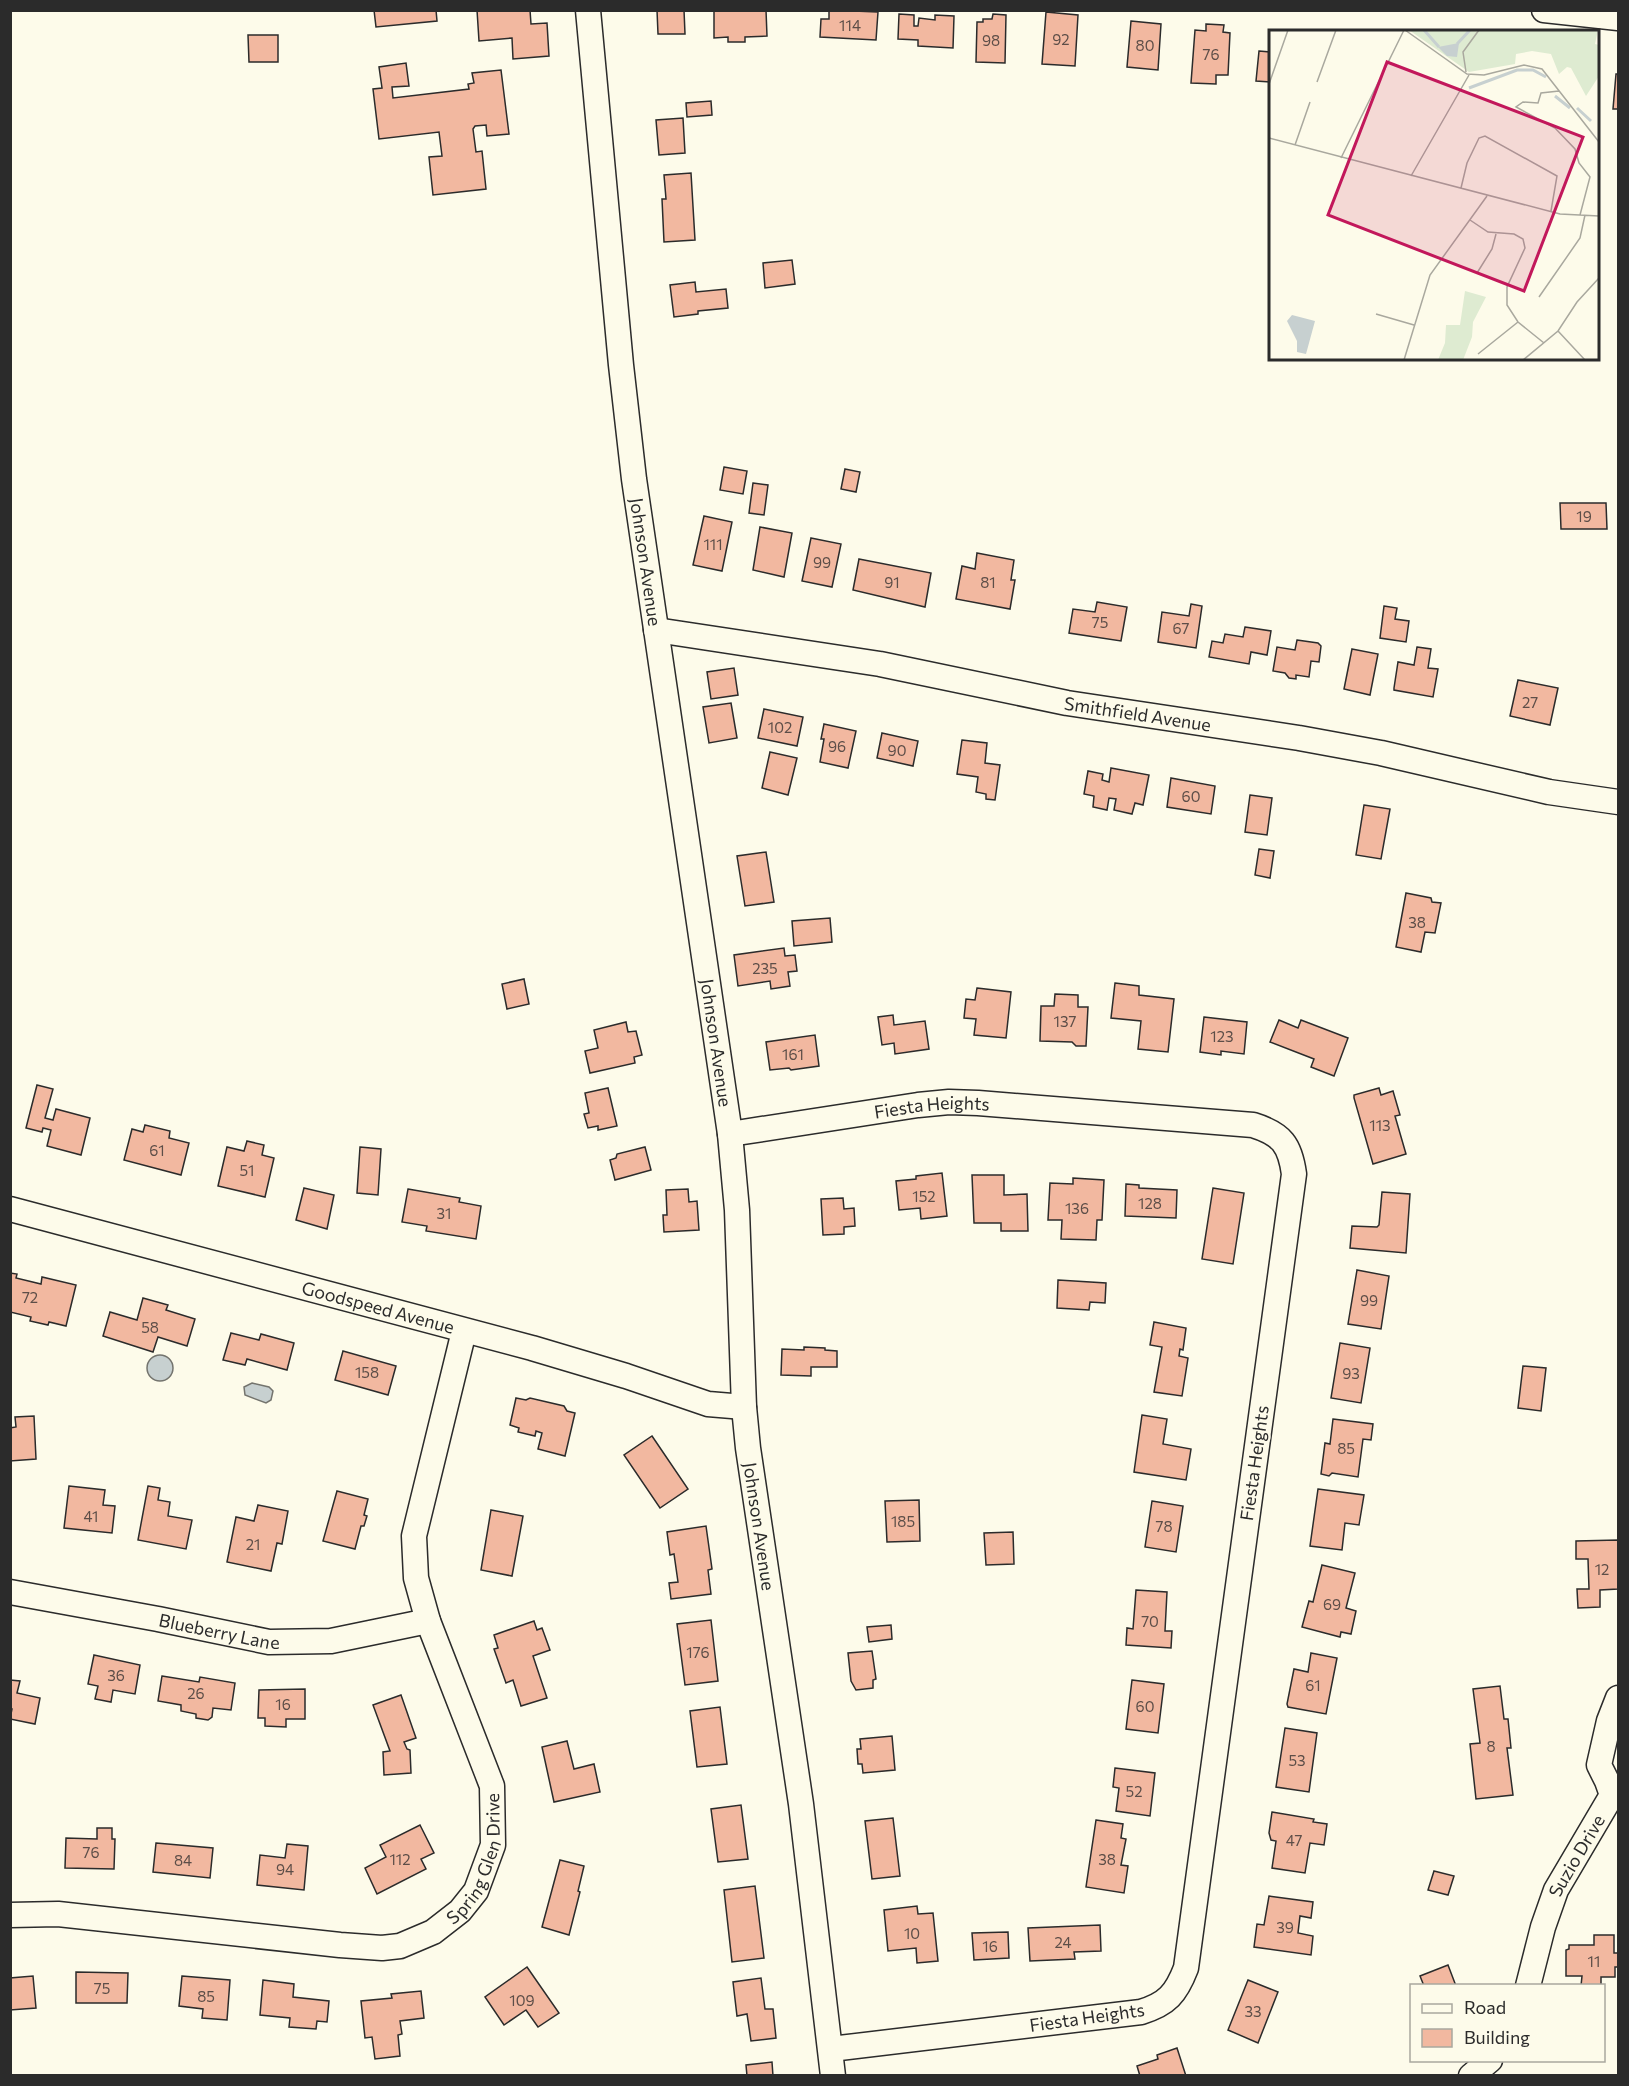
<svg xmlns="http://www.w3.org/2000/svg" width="1629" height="2086" font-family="Commissioner,sans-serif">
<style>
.water{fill:#c7d0d0;stroke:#74746e;stroke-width:1.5}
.building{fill:#f2b8a0;stroke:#2b2b2b;stroke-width:1.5}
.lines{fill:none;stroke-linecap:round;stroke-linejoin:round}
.minor-casing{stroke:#2b2b2b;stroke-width:27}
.minor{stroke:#fdfbea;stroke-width:24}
.labels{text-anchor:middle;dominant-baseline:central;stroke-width:4.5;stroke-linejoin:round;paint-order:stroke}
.number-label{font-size:15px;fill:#5d4e48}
.street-label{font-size:18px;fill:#2b2b2b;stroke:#fdfbea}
.inset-river{fill:none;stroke:#c7d0d0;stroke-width:3}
.inset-road{fill:none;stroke:#a9a89e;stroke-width:1.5}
.view{fill:#c2185b;fill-opacity:0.15;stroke:#c2185b;stroke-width:3}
.inset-edge{fill:none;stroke:#2b2b2b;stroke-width:3}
</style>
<rect width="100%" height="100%" fill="#fdfbea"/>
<g class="water">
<circle cx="160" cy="1368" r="13"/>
<path d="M252,1383L269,1387L273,1391L271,1400L266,1403L245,1395L244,1387Z"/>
</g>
<g class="building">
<path d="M374,10H436L437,21L376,27Z"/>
<path d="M477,10H530L531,24L547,23L549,56L513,59L512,38L479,41Z"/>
<path d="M657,10H684L685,34H658Z"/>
<path d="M714,10H766L767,36L745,37V42H728V37L714,38Z"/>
<path d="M829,10L878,12L876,40L820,37L821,19H829Z"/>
<path d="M1046,12L1078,15L1075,66L1042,64Z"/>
<path d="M899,14L914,15V26H918L919,18L935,20V15L954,16L953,48L918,46V40L898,39Z"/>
<path d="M993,14L1006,15L1005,63L976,62L977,22H983V19H992Z"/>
<path d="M1131,21L1161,24L1158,70L1127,67Z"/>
<path d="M1206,24L1224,25L1223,32L1230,33L1228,75H1216V84L1191,83L1195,30L1206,31Z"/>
<path d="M248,35H278V62H249Z"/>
<path d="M1259,51L1270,52V82L1256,81Z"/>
<path d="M406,63L409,86L392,87L393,98L469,89L468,84L474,83L472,73L501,70L509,134L487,136L486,125L475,126L473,129L476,152L482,151L486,189L433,195L429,157L442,156L439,132L379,139L373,89L382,88L379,67Z"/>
<path d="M1616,74H1618V120V109H1613Z"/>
<path d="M711,101L712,115L687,117L686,103Z"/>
<path d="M683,118L685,153L659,155L656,120Z"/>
<path d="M691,173L695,240L664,242L662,199H666L664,175Z"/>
<path d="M792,260L795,284L765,288L763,263Z"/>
<path d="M695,282L696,292L726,289L728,308L698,311V314L674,317L670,285Z"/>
<path d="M724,467L747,471L743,494L720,490Z"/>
<path d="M845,469L860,472L856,492L841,489Z"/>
<path d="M753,483L768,485L764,515L749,513Z"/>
<path d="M1560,503H1606L1607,529H1561Z"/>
<path d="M704,516L732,522L722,571L693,565Z"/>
<path d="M760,527L792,533L784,577L753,570Z"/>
<path d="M811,538L841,544L832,587L802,581Z"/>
<path d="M977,553L1014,560L1011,580H1015L1010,609L956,599L962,566L975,569Z"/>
<path d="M859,559L931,573L925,607L853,590Z"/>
<path d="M1097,602L1127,607L1121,641L1069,633L1073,609L1095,612Z"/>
<path d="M1191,604L1202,606L1196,648L1158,642L1162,612L1189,616Z"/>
<path d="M1384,606L1397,608L1395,619L1409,621L1406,642L1380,638Z"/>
<path d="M1245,627L1271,631L1267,655L1251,652L1249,664L1209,657L1212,641L1223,643L1225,634L1243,637Z"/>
<path d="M1297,640L1318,643L1321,646L1319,662L1311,661L1309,677L1296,675V679L1289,678L1285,673L1273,671L1277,647L1295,650Z"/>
<path d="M1417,647L1431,649L1428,668L1438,669L1433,697L1394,690V688L1398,662L1414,665Z"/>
<path d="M1352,649L1378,654L1370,695L1344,689Z"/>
<path d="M734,668L738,695L711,699L707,672Z"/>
<path d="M1518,680L1558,688L1550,725L1510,716Z"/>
<path d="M731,703L737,738L709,743L703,707Z"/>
<path d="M764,709L803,717L797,746L758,738Z"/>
<path d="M824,724L856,731L848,768L820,762L824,739H821Z"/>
<path d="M882,733L918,741L913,766L877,758Z"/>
<path d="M962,740L987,743L985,763L1000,765L995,800L986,799V794L976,792L978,777L957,774Z"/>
<path d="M770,752L797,758L788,795L762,788Z"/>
<path d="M1111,768L1149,775L1143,805L1135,803L1132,814L1114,810L1116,799L1109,798L1107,810L1093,807L1094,796L1084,794L1088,771L1103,774L1102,780L1109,782Z"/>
<path d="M1171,778L1215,786L1211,814L1167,807Z"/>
<path d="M1250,795L1272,798L1267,835L1245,832Z"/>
<path d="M1364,805L1390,809L1381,859L1356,855Z"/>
<path d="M1259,849L1274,851L1270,878L1255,875Z"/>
<path d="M766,852L774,902L745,906L737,856Z"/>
<path d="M1406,893L1431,898L1432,902L1441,903L1435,933L1425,932L1421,952L1396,947Z"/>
<path d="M830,918L832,942L794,946L792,921Z"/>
<path d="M784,948L785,956L795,955L797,971L788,972L790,986L771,989L770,981L738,986L734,955Z"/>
<path d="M524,979L529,1004L507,1009L502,984Z"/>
<path d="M1115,983L1139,986V995L1174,999L1168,1052L1138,1049L1141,1021L1111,1018Z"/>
<path d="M977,988L1011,992L1006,1038L974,1035L976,1019L964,1018L966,999L975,1000Z"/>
<path d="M1055,994L1078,995V1007H1088L1086,1046H1076L1072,1042L1040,1041L1041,1006H1054Z"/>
<path d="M893,1015L894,1025L925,1021L929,1049L895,1054L894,1043L882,1045L878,1017Z"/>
<path d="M1204,1017L1247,1022L1244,1054L1221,1051V1055L1200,1052Z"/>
<path d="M1279,1020L1298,1028L1301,1020L1348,1038L1334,1076L1311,1067L1314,1059L1270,1042Z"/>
<path d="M626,1022L628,1032L636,1031L642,1055L634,1057L635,1063L590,1073L585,1051L598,1048L594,1030Z"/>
<path d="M815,1035L819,1066L791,1070L789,1068L770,1070L766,1042Z"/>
<path d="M37,1085L53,1089L45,1118L53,1120L56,1109L90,1118L81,1155L47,1146L51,1130L43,1128L42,1132L26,1128Z"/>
<path d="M608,1088L617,1126L598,1130V1126L588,1128L584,1114L589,1113L585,1093Z"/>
<path d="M1379,1088L1381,1095L1393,1091L1400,1115L1395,1116L1406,1154L1373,1164L1354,1098V1095Z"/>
<path d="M145,1125L170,1131L169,1138L189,1143L181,1175L124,1160L132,1129L143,1132Z"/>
<path d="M247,1141L264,1145L262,1155L274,1158L265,1197L218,1186L227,1147L244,1151Z"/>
<path d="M360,1147L381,1149L378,1195L357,1193Z"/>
<path d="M645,1147L651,1170L615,1180L610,1160L616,1158L617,1154Z"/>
<path d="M942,1173L947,1216L921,1219L920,1208L899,1210L896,1181L916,1179V1176Z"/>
<path d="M972,1175H1004V1195L1027,1194L1028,1231H1001V1223H974Z"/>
<path d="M1073,1178L1104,1180L1102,1220H1097L1096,1240L1061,1239L1062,1220H1048L1050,1183L1073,1184Z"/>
<path d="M1126,1184L1139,1185V1188L1177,1190L1176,1218L1125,1216Z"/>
<path d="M304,1188L334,1195L327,1229L296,1220Z"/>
<path d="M1213,1188L1244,1193L1233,1264L1202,1259Z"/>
<path d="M408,1189L460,1198L459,1202L481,1206L476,1239L426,1231L427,1226L402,1222Z"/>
<path d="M688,1189L689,1202L697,1201L699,1230L664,1232L663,1215H667L666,1190Z"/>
<path d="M1382,1192L1410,1194L1406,1253L1350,1248L1352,1226L1377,1227L1379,1225Z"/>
<path d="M843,1198L844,1209L854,1208L855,1226L844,1227V1234L823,1235L821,1199Z"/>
<path d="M1357,1270L1389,1276L1381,1329L1348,1324Z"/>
<path d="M10,1273L17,1274L16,1278L41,1284L42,1277L76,1285L66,1326L49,1322L48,1325L30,1321L31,1317L10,1312Z"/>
<path d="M1058,1280L1106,1283L1105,1303L1090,1302L1089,1310L1057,1308Z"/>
<path d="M143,1298L168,1305L166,1310L195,1319L187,1346L158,1337L153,1352L103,1336L110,1312L137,1320Z"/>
<path d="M1154,1322L1186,1328L1183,1350L1180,1349L1179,1356L1188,1358L1182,1396L1154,1392L1162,1347L1150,1345Z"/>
<path d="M231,1333L259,1340L261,1334L294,1343L287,1370L247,1359L245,1365L223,1360Z"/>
<path d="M1340,1343L1370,1348L1361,1403L1331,1398Z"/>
<path d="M804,1347L825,1348V1350L837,1351V1367H811V1376L781,1375L782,1349L804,1350Z"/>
<path d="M343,1351L396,1366L388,1395L335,1380Z"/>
<path d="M1523,1366L1546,1368L1541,1411L1518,1408Z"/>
<path d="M516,1398L526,1400L530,1398L564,1406L567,1411L575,1413L565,1456L538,1449L542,1433L536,1431L535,1436L518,1432L519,1428L510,1425Z"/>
<path d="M1142,1415L1167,1419L1163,1444L1191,1449L1186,1480L1134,1472Z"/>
<path d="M34,1416L36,1459L10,1461V1428L16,1427L15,1417Z"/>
<path d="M1333,1419L1373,1424L1371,1440L1363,1439L1358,1477L1332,1473L1329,1476L1321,1474L1325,1443L1330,1444Z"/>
<path d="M652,1436L688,1489L660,1508L624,1455Z"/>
<path d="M69,1486L105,1490L103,1505L115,1506L112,1533L64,1528Z"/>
<path d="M148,1486L160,1488L158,1500L170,1502L168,1516L192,1520L186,1549L138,1540Z"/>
<path d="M1318,1489L1364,1495L1359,1525L1345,1523L1342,1550L1310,1546Z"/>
<path d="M337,1491L368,1499L364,1515L367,1516L364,1526H361L355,1549L323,1541Z"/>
<path d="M919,1500L920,1541L887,1542L885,1501Z"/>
<path d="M1152,1501L1183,1506L1176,1552L1145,1547Z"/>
<path d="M258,1505L288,1511L282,1544L277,1543L271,1571L227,1562L236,1517L254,1521Z"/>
<path d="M491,1510L523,1516L512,1576L481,1570Z"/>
<path d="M706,1526L712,1569L708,1570L711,1594L671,1599L669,1583L678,1582L674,1554L670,1555L667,1532Z"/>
<path d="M1013,1532L1014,1564L986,1565L984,1533Z"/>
<path d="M1618,1540V1589L1600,1590V1607L1578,1608L1577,1589H1589L1588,1559H1576V1541Z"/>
<path d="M1322,1565L1355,1573L1346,1608L1356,1611L1351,1634L1341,1632L1340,1637L1302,1627L1309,1601L1313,1602Z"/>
<path d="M1136,1590L1167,1592L1165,1631H1172L1171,1648L1126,1645L1127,1628L1133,1629Z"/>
<path d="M711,1620L718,1681L685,1685L677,1624Z"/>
<path d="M534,1621L537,1630L542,1628L550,1650L533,1656L547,1698L521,1706L513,1680L506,1683L494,1649L498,1648L494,1635Z"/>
<path d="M891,1625L892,1639L869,1642L867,1627Z"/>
<path d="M872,1651L876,1679L873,1680V1688L856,1690L851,1681L848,1653Z"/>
<path d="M1311,1653L1337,1658L1326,1714L1288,1707L1287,1704L1294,1669L1308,1672Z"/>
<path d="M94,1655L140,1665L135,1694L113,1690L111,1702L95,1699L98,1686L88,1684Z"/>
<path d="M162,1676L199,1682L200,1677L235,1683L231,1710L213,1708L212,1717L208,1720L196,1718V1714L181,1711V1705L158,1701Z"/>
<path d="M10,1680L20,1681L17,1693L40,1698L35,1724L10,1719L12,1709L10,1708Z"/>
<path d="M1132,1680L1164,1684L1158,1733L1126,1729Z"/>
<path d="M1500,1686L1504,1719H1508L1511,1748H1507L1513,1795L1476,1799L1470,1744L1480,1743L1473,1689Z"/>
<path d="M305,1689V1719H286V1727L265,1726V1718H258L259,1690Z"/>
<path d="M401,1695L416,1738L404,1742L407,1749L410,1750L411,1773L384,1775L383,1752L390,1751L373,1705Z"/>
<path d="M720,1707L727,1764L697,1767L690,1711Z"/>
<path d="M1285,1728L1317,1733L1309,1792L1276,1787Z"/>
<path d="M892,1736L895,1770L863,1773L862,1764H858L857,1749H861L860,1739Z"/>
<path d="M567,1741L574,1769L594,1764L600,1792L554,1802L542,1747Z"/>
<path d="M1115,1768L1155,1773L1150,1816L1116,1811L1119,1788L1113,1787Z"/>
<path d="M741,1805L748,1859L718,1862L711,1809Z"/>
<path d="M1272,1812L1314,1819L1313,1822L1327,1824L1324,1845L1310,1843L1305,1873L1272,1868L1276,1841L1271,1840L1269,1833Z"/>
<path d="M893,1818L900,1876L872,1879L865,1821Z"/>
<path d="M1096,1820L1123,1824L1121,1838L1126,1839L1121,1865L1128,1866L1124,1893L1086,1887Z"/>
<path d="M420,1825L434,1853L421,1859L426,1869L377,1894L365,1868L386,1857L380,1845Z"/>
<path d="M97,1828H112V1839H115L114,1869L65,1868L66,1838L97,1839Z"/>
<path d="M156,1843L213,1848L210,1878L153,1872Z"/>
<path d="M287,1844L308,1846L304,1890L257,1885L260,1855L285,1858Z"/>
<path d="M560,1860L584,1866L578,1891L580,1892L569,1935L542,1927Z"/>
<path d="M1434,1871L1454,1876L1448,1895L1428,1890Z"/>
<path d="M755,1886L764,1958L732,1962L724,1890Z"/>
<path d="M1269,1896L1313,1902L1311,1918L1300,1916L1298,1933L1313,1936L1311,1955L1254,1947L1257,1924L1264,1925Z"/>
<path d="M917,1906L918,1914L933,1913L938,1961L917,1963L916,1948L888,1951L884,1910Z"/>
<path d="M1100,1925L1101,1951L1074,1952L1075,1959L1030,1961L1028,1928Z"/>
<path d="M1008,1932L1009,1958L974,1960L972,1933Z"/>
<path d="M1594,1935H1614V1953H1618V1967H1615V1977H1601V1986H1581L1582,1976H1566V1950L1569,1949V1945H1594Z"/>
<path d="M1448,1965L1456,1986H1424L1420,1976Z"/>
<path d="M527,1967L559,2013L538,2027L526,2010L504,2025L485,1997Z"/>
<path d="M76,1972L128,1973L127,2003H76Z"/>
<path d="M33,1976L36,2008L10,2010V1978Z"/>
<path d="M182,1976L230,1980L227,2020L202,2018L203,2009L179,2006Z"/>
<path d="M761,1978L765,2009H773L776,2038L751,2041L747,2014L737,2016L733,1982Z"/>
<path d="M263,1980L294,1984L293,1997L329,2001L327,2022L317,2021L316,2029L289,2027L290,2018L260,2015Z"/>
<path d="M1248,1980L1278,1992L1258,2043L1228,2030Z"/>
<path d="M421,1991L424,2018L400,2021L402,2034L398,2035L400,2056L375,2059L372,2037L365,2038L361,2001L392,1998L391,1994Z"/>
<path d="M1177,2048L1186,2076H1140L1137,2066L1158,2059L1157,2055Z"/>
<path d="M772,2062L773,2076H747L746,2065Z"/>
</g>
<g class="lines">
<defs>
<g id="minor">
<path id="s1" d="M588,10L621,365L634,479L730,1134L737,1210L744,1407L748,1448L801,1804L833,2076"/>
<path d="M1544,10L1618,18"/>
<path id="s2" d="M656,630L880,664L1067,703L1299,738L1381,753L1549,792L1618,802"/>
<path id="s3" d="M730,1134L918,1105L949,1102L978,1103L1253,1125C1282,1134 1290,1145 1294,1174L1186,1968C1176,1994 1167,2004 1141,2012L831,2049"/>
<path id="s4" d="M10,1209L532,1348L626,1376L708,1404L744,1407"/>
<path id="s5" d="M10,1592L158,1619L269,1642L331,1641L428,1621"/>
<path id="s6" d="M10,1915L58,1914L340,1945L382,1948L400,1946L433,1932L460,1911L476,1891L493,1845L492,1786L428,1621L416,1578L414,1536L464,1331"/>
<path id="s7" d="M1528,1986L1543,1927L1556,1890L1612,1795L1607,1781L1599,1765L1609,1721L1618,1698"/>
<path d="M1471,2076L1490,2060"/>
</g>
</defs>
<use href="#minor" class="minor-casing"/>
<use href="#minor" class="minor"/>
</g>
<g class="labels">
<g class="number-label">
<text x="850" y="25">114</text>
<text x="1061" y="39">92</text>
<text x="991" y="40">98</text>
<text x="1145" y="45">80</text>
<text x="1211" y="54">76</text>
<text x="1584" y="516">19</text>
<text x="713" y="544">111</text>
<text x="822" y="562">99</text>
<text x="892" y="582">91</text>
<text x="988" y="582">81</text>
<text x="1100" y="622">75</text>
<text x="1181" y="628">67</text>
<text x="1530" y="702">27</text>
<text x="780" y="727">102</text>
<text x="837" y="746">96</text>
<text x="897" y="750">90</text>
<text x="1191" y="796">60</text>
<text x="1417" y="922">38</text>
<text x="765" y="968">235</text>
<text x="1065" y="1021">137</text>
<text x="1222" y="1036">123</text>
<text x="793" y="1054">161</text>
<text x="1380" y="1125">113</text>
<text x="157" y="1150">61</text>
<text x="247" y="1170">51</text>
<text x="924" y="1196">152</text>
<text x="1150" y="1203">128</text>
<text x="1077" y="1208">136</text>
<text x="444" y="1213">31</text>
<text x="30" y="1297">72</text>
<text x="1369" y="1300">99</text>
<text x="150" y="1327">58</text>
<text x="367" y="1372">158</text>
<text x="1351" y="1373">93</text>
<text x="1346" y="1448">85</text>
<text x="91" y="1516">41</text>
<text x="903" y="1521">185</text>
<text x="1164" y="1526">78</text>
<text x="253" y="1544">21</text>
<text x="1602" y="1569">12</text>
<text x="1332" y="1604">69</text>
<text x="1150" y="1621">70</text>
<text x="698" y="1652">176</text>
<text x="116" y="1675">36</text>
<text x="1313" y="1685">61</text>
<text x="196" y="1693">26</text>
<text x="283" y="1704">16</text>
<text x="1145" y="1706">60</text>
<text x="1491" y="1746">8</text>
<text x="1297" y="1760">53</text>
<text x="1134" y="1791">52</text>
<text x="1294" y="1840">47</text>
<text x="91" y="1852">76</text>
<text x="400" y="1859">112</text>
<text x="1107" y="1859">38</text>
<text x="183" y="1860">84</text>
<text x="285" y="1869">94</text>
<text x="1285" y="1927">39</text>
<text x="912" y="1933">10</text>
<text x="1063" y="1942">24</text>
<text x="990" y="1946">16</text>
<text x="1594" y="1961">11</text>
<text x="102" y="1988">75</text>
<text x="206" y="1996">85</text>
<text x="522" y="2000">109</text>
<text x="1253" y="2011">33</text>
</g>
<g class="street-label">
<text stroke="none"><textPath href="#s1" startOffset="555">Johnson Avenue</textPath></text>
<text stroke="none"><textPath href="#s2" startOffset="489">Smithfield Avenue</textPath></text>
<text stroke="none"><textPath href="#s1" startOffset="1041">Johnson Avenue</textPath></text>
<text stroke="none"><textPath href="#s3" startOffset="204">Fiesta Heights</textPath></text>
<text stroke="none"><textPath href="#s4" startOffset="381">Goodspeed Avenue</textPath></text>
<text transform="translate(1254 1463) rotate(-82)">Fiesta Heights</text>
<text stroke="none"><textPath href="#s1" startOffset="1527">Johnson Avenue</textPath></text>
<text stroke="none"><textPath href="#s5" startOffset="213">Blueberry Lane</textPath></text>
<text stroke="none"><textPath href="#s6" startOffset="518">Spring Glen Drive</textPath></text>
<text stroke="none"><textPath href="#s7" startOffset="140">Suzio Drive</textPath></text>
<text transform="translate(1087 2017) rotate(-8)">Fiesta Heights</text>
</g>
</g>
<g transform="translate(1269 30)">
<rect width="330" height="330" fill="#fdfbea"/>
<path d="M140,0H329L326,14L330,15V46L317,66L302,38L298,37L290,44L282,24L263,21L247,24L246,34L200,42ZM196,261L217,267L204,292L203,307L194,330H169L176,313L177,295H191Z" fill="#deebd1"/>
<path d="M190,13L188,27L178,26L169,17ZM23,285L46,291L37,324L28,322V311L18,291Z" fill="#c7d0d0"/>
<path class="inset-river" d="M155,0L170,17M188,14L201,0M200,58L248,40H264L277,47M286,66L301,78M308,78L322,91"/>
<path class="inset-road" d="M136,0L198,44L215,45L255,35L273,39L330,112M197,42L194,22L210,0M48,52L67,0M0,54L19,0M290,61L272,63L269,73L254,72L247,77L286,98L306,119L310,133L321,147L311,185M0,108L291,184L330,186M26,115L41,72M72,128L135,0M142,146L200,45M192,158L198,133L210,108L216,106L288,146L282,181M201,190L219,202L245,204L254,209L256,218L238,257V275L249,292L275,313M208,243L223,219L227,204M270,267L311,208L316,185M107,284L145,295M289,301L316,330M209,324L249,292M135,330L161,245L218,166M254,330L289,301L308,272L330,248"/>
<path class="view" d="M118,32L314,107L255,261L59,185Z"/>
<rect width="330" height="330" class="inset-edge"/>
</g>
<rect width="1629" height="2086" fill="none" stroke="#2b2b2b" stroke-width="24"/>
<rect x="1410" y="1984" width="195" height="78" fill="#fdfbea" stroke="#a9a89e" stroke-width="1.5"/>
<rect x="1422" y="2004" width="30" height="9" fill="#fdfbea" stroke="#a9a89e" stroke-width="1.5"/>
<text x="1464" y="2014" font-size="18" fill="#2b2b2b">Road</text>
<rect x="1422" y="2029" width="30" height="18" fill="#f2b8a0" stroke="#a9a89e" stroke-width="1.5"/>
<text x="1464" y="2044" font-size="18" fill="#2b2b2b">Building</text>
</svg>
